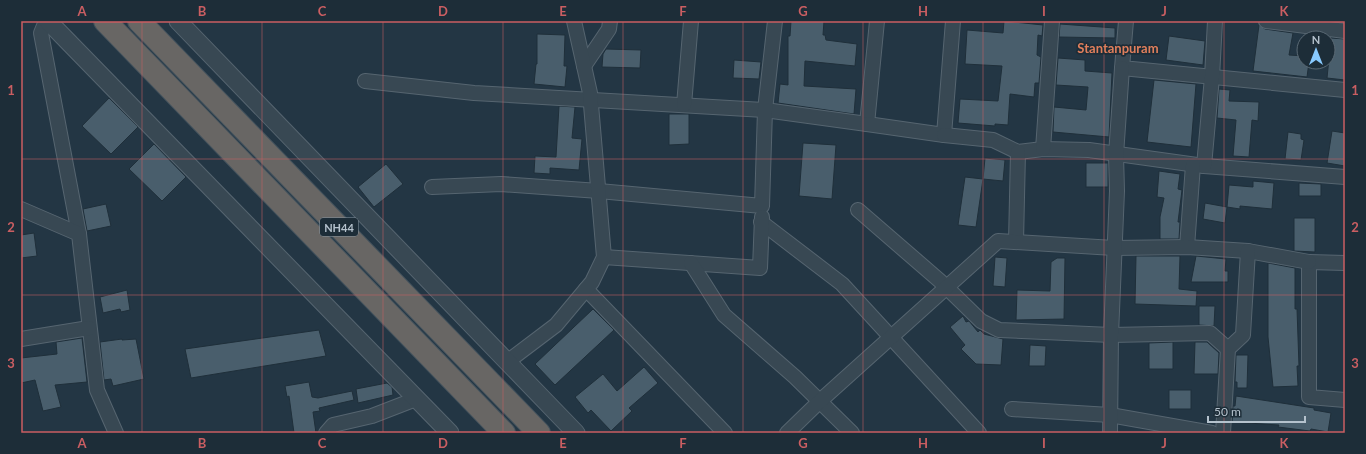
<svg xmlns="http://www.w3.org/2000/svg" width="1366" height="454" font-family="Lato,sans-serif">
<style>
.building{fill:#495e6c;stroke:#1f2f3a}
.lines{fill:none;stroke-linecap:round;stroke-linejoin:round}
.minor-casing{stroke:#566570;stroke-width:16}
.tertiary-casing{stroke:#566570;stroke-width:19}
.trunk-casing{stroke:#43525d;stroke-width:24}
.minor{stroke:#384853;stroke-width:14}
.tertiary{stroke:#384853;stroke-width:17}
.trunk{stroke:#686664;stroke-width:22}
.grid{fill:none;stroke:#ca5e62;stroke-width:1;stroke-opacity:0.55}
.labels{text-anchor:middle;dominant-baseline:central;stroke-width:3.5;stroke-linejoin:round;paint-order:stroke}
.shield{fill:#1d2d38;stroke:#8795a0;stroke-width:1}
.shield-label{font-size:11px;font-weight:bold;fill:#b5c2cd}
.neighbourhood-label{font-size:13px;font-weight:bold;fill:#e07f5c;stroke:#1d2d38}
.neatline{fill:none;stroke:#ca5e62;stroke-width:1.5}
.grid-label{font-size:13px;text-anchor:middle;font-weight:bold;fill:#ca5e62}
</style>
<rect width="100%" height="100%" fill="#233644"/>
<g class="building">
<path d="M791,21H824L823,35H825L826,40L857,44L855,66L805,61L804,86L856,89L854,114L778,103L780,84L788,85V36H790Z"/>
<path d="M1004,21L1043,25L1042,36L1038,35L1037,55L1041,57L1039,83H1035L1034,97L1010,94L1008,125L995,124V126L958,123L960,99L998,101L1002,66L965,64L967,30L1003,33Z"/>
<path d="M1060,24L1115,28V38L1059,37Z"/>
<path d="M1259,25L1265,29L1293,33L1289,55L1304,56V62H1309L1307,77L1253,71Z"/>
<path d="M537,34L565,35L564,66H567L565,87L534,84L536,64H537Z"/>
<path d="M1169,36L1205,41L1203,65L1166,60Z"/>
<path d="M1331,38L1345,39V80L1327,78Z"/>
<path d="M606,49L641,50L640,68L602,67L603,54Z"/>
<path d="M1058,58L1085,60V71L1112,73L1109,137L1053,132L1054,107L1086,110L1088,87L1056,85Z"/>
<path d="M734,60L761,62L759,79L733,78Z"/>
<path d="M1154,80L1196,84L1191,147L1147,142Z"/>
<path d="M1219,89L1230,90L1229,101L1259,102L1258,121L1252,120L1249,157L1233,156L1236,120L1217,118Z"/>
<path d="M109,98L138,127L111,154L82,126Z"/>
<path d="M559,106L575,107L572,138L582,139L579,170L550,168V174L534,173L535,156L556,157Z"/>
<path d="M669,114H689V144L669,145Z"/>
<path d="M1332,131L1345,133V166L1327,163Z"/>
<path d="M1288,132L1301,134V139L1304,140L1301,160L1285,159Z"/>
<path d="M803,143L836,145L832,199L799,196Z"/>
<path d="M154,144L186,177L162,201L129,169Z"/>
<path d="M985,158L1005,160L1003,181L983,179Z"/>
<rect x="1086" y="163" width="22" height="24"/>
<path d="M386,164L403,184L374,207L358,187Z"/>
<path d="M1159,171L1180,174L1178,189L1182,190L1178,222H1180L1179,239H1160V217L1164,198L1157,197Z"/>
<path d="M965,177L983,179L976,227L958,225Z"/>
<path d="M1253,181L1274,183L1272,209L1240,206V209L1227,207L1229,185L1253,187Z"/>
<path d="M1299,183L1321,184V196H1299Z"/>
<path d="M1205,203L1227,207L1225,223L1203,219Z"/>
<path d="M106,204L111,226L87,231L83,209Z"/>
<path d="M1294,218H1315V252L1294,251Z"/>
<path d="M34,233L37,256L21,258V235Z"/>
<path d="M1136,256H1180L1179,289L1197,291L1196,306L1135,304Z"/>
<path d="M1196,256L1226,259L1225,271H1228V282H1191Z"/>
<path d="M995,257L1007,258L1005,287L993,286Z"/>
<path d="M1057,258H1065L1064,319L1016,320L1017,290L1050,291L1051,262Z"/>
<path d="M1268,263L1295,268V309H1297L1299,366H1297L1298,386L1273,387L1268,337Z"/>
<path d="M127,290L130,310L121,312L120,309L103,313L100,297Z"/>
<path d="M1199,306H1215L1214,326L1199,325Z"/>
<path d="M593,309L614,330L555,385L535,364Z"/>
<path d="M963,316L966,322L969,321L978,332L980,330L984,334L1003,339L1001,365L976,364L961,349L965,345L950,327Z"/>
<path d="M319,330L326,356L191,378L185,349Z"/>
<path d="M82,338L87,382L55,385L61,407L43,411L35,380L21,383V358L57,354L56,342Z"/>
<path d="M122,339V340L136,339L144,379L113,386L111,379L104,380L100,342Z"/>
<path d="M1173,342V369H1149V343Z"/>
<path d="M1195,342H1207L1219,353L1218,374H1194Z"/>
<path d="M1030,345L1046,346L1045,366H1029Z"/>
<path d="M1236,355H1248L1247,388H1237V382H1235Z"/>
<path d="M644,367L658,383L629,408L632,411L611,431L591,410L588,413L575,397L603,374L617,391Z"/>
<path d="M309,382L312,397L318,398L352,391L354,400L319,408L320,411L313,412L316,433H294L289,396L287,397L285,386Z"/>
<path d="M387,383L392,387L393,395L358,403L356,389Z"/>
<rect x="1169" y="390" width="22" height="19"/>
<path d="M1236,396L1314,408V410L1331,413L1328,432L1311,429L1310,431L1278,427L1279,425L1232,422L1233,406H1235Z"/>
</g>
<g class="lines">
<defs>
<g id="minor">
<path d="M46,21L41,33L79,234"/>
<path d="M1126,21L1122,68L1345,90"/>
<path d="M1266,21L1345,31"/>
<path d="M584,66L609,29L610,21"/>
<path d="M365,81L474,93L765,110L867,124L877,21"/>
<path d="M684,105L691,21"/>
<path d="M867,124L944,135L953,21"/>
<path d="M944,135L993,140L1018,152L1043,149L1089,150L1204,166L1345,177"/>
<path d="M1043,149L1052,21"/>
<path d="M1204,166L1212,77L1215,21"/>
<path d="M432,187L501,184L599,191L762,206L765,110L775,21"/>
<path d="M21,209L79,234L97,390L116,433"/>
<path d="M858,210L940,281L981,321L999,330L1111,335L1210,333L1228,349"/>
<path d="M761,222L842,284L979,433"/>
<path d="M1016,242L1018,152"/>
<path d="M1187,247L1193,165"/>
<path d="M604,257L760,268L762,217"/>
<path d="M691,263L724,315L795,377L852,433"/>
<path d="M1345,263L1309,262V397L1345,400"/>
<path d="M586,289L725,433"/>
<path d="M21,339L89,328"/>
<path d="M507,362L556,325L592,282L604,257L590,93L574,21"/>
<path d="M1012,409L1110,415L1212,433"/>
<path d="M326,433L333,425L372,416L416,399"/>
<path d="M787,433L820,401L998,241L1114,248L1187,247L1248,251L1309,262"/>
<path d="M1110,433L1111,335L1117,191L1116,155L1122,68"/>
<path d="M1223,433L1228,349L1243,335L1248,251"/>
</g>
<g id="tertiary">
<path d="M48,21L450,433"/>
<path d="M178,21L576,433"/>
</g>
<g id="trunk">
<path d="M105,21L504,433"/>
<path d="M139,21L539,433"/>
</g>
</defs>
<use href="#minor" class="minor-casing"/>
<use href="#tertiary" class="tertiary-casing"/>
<use href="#trunk" class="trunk-casing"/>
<use href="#minor" class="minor"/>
<use href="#tertiary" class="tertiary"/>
<use href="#trunk" class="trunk"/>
</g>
<path class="grid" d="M142,21V433M262,21V433M383,21V433M503,21V433M623,21V433M743,21V433M863,21V433M983,21V433M1104,21V433M1224,21V433M21,159H1345M21,295H1345"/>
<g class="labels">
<rect class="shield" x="320" y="218" width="38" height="18" rx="3"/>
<g class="shield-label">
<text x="339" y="227">NH44</text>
</g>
<g class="neighbourhood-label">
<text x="1118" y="48">Stantanpuram</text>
</g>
</g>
<rect width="1366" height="454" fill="none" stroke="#1d2d38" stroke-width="44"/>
<g transform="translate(1316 50)"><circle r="19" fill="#1d2d38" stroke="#5a6974"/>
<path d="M0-3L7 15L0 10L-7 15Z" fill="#88caff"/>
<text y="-6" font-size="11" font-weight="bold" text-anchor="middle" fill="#b5c2cd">N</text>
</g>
<path d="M1208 416v6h97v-6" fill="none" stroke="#b5c2cd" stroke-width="2"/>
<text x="1214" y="416" font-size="12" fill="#b5c2cd" stroke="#1d2d38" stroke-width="3" paint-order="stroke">50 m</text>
<rect x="22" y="22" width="1322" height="410" class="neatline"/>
<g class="grid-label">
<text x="82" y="16">A</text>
<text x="202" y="16">B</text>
<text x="322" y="16">C</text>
<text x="443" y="16">D</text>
<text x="563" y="16">E</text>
<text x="683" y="16">F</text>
<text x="803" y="16">G</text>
<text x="923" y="16">H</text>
<text x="1044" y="16">I</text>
<text x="1164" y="16">J</text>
<text x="1284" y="16">K</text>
<text x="11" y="95">1</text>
<text x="1355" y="95">1</text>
<text x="11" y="232">2</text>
<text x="1355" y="232">2</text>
<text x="11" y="368">3</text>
<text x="1355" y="368">3</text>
<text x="82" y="448">A</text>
<text x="202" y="448">B</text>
<text x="322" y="448">C</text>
<text x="443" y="448">D</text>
<text x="563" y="448">E</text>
<text x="683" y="448">F</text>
<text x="803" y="448">G</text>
<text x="923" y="448">H</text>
<text x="1044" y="448">I</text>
<text x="1164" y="448">J</text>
<text x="1284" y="448">K</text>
</g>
</svg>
